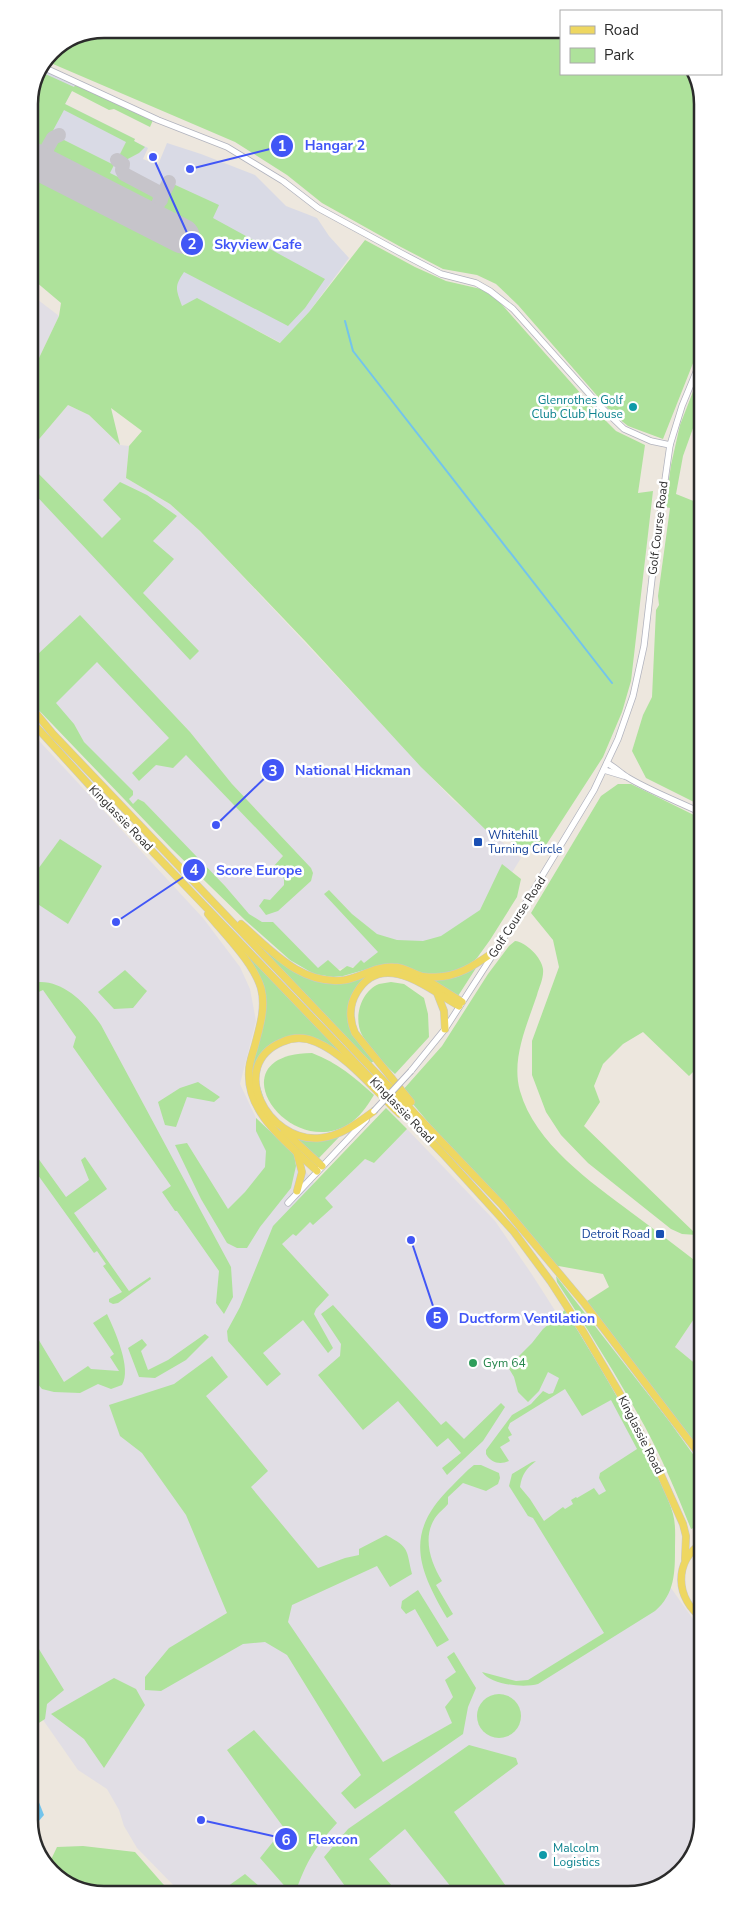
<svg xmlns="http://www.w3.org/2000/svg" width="732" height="1923" font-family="'Nunito Sans',sans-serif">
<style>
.industrial{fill:#e1dee5}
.airport{fill:#d9dae5}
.green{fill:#aee29b}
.water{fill:#73c4ec}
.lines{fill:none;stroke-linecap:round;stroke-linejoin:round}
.stream{stroke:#73c4ec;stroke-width:2}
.taxiway{stroke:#c6c4ca;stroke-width:14}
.runway{stroke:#c6c4ca;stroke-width:35}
.minor-casing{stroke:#b1b3be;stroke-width:7}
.major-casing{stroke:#c8c8c8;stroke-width:8}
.minor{stroke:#fff;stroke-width:5.5}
.major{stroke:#eed761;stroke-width:7}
.minor-bridge-casing{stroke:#b1b3be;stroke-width:7;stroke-linecap:butt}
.minor-bridge{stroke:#fff;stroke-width:5.5}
.culture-dot{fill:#0f9aa8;stroke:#fff;stroke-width:2}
.transit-dot{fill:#1a4fb4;stroke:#fff;stroke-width:2}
.leisure-dot{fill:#2e9e5b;stroke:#fff;stroke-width:2}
.labels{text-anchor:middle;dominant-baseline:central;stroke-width:5;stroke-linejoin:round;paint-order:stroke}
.culture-label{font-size:12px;fill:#0d838f;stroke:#fff;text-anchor:end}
.street-label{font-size:12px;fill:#2b2b2b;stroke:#fff}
.transit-label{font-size:12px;fill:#164399;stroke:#fff;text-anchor:start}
.leisure-label{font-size:12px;fill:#27864d;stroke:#fff;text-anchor:start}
.rim{fill:none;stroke:#2b2b2b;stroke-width:2.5}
.leader{fill:none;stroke:#4156f6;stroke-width:2}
.callout-dot{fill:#4156f6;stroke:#fff;stroke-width:2}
.mark-label{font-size:15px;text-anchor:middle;font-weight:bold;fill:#fff}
.callout-label{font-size:14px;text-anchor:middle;font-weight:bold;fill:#4156f6;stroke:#fff;stroke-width:5;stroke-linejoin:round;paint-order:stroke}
</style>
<rect width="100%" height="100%" fill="#ede7de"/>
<g class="industrial">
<path d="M29,293L59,316L29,379Z"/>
<path d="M68,405L89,415L120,445L129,446L126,478L170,504L200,531L452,799L521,858L479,926L386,962L319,972L272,938L108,781L30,688L29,451Z"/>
<path d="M30,731L203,918L240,967L250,989L256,1021L240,1084L256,1118L294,1154L324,1198L365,1159L374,1163L407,1129L495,1221L531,1273L611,1398L648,1470L666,1581L703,1633V1820L688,1865L648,1892L182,1894L137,1848L124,1826L119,1810L107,1789L78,1770L41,1717L31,1691Z"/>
<path d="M702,1307L703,1370L675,1347Z"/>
</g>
<path class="airport" d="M42,70L75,85L65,104L135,139L134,141L148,148L143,159L158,165L167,143L201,154L255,175L286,206L317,218L329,236L349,258L309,312L281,343L197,299L182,306L29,276V99Z"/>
<g class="green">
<path d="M103,29H561V74H694L701,84V343L663,439L628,426L613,414L518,305L496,284L477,275L443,269L399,246L322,203L287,175L235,142L46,61L51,50Z"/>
<path d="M41,72L74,87L75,85L153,120L150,127L114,109L109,110L72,91L65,104L135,139L134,141L145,147L139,153L124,161L118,158L126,142L64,110L42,151L32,154L29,152V99Z"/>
<path d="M64,140L114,165L110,173L154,195L157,200C154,207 149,210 142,210L52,163L50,154L56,143Z"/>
<path d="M29,168L155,232L156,237L176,248L184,232C175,227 162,223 159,213L171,183L219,205L213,218L325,279L305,308L288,326L184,272C174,287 176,289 182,306L197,298L280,343L309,312L365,240L415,267L446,281L481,289L497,299L598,413L616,431L645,445L638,493L653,491L631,681L622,712L603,757L546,845L523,850L495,828L489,833L421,767L306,642L200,531L170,504L126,478L129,446L142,431L111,408L120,445L89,415L68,405L29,451V379L59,316L61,303L29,276Z"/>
<path d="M701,371V406L683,456L676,494L701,504L702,806L646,778L632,751L643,715L652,697L656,610L659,605L658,596L670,508L665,507L671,465L680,425Z"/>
<path d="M29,464L102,538L121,519L103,500L120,482L147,495L177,516L153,541L174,559L143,593L199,651L190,660L29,488Z"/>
<path d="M80,615L190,732L232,784L311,868L313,873L311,881L278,911L266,915L259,906L264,899L270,900L284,885V879L273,867L283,856L186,755L173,768L156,765L139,781L132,773L169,738L97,662L56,703L74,724L84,742L133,791V795L129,799L133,804L138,799L144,802L225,886L249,914L262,922H273L318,968L328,960L340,971L347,966L353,968L361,960L364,963L378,952L324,894L329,890L352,914L377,934L397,940L423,941L441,936L480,910L502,864L521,879L517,897L490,940L477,958L461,973L437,977L385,964L343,976L333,977L314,974L290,960L246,921L172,849L30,701V645L38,654Z"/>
<path d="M618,784H631L702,819V1063L689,1076L643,1032L623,1044L603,1064L594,1086L600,1102L584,1126L697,1235L682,1234L671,1229L588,1163L561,1135L546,1112L532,1075V1041L559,967L553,940L531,913L601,796Z"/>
<path d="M60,839L102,866L68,924L30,899V880Z"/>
<path d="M235,941L352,1063L324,1043L280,1040L255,1071L271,1121L313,1161L312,1163L270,1122L257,1103L251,1071L265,999Z"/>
<path d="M515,941C526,942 542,958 543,969C544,978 539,987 537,995C527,1025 511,1059 520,1091C535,1144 591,1182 632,1213C656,1231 679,1248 702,1266V1307L675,1347L703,1370V1459L584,1303L609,1287L603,1274L553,1265L454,1153L402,1091L442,1046L488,974L509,946Z"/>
<path d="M263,946C288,972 319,991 355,980C370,975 384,967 400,970C419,974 437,989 454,999C436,995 420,975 400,971C367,965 339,998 351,1030C355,1041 366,1051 374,1061L371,1063L262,948Z"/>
<path d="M476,968L458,996L433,981L457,977Z"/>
<path d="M125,970L147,991L133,1008L114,1009L98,992Z"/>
<path d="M39,982C65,981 87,1005 101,1025L231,1267L233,1297L224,1314L216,1303L219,1271L177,1211H175L162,1192L171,1186L73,1047L76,1037L43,990L30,996V985Z"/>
<path d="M391,982L404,984L424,998L428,1014L429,1037L395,1074C383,1063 370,1049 362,1035C353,1018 361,991 379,984C383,983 387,983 391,982Z"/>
<path d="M312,1053C338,1063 354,1077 374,1095C367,1106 360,1117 349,1124C288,1162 213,1054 312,1053Z"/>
<path d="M198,1082L220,1097L214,1102L187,1097L176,1127L165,1125L158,1102L180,1088Z"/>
<path d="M386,1108L407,1129L374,1163L365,1159L325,1198L333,1207L313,1225L310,1222L296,1236L293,1234L282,1244L329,1295L316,1309L314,1314L333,1348L328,1353L303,1320L263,1353L281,1374L267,1386L228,1341L227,1331L240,1307L273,1226Z"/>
<path d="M256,1118L294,1154L296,1166L291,1188L260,1227L247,1248H237L227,1243L201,1199L175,1145L187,1143L228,1209L245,1192L265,1167L266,1151L256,1131Z"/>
<path d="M341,1135L318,1159L295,1137Z"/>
<path d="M30,1147L66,1197L89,1180L81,1160L85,1157L107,1189L74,1213L129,1291L150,1277L151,1279L118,1303L113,1304L109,1302V1299L122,1292L103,1266L106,1264L97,1251L94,1253L30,1164Z"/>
<path d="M556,1276L669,1421L703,1468V1524L691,1529C677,1494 662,1458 644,1425C617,1376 587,1328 557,1282Z"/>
<path d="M333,1305L441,1425L446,1421L464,1439L501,1403L505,1407L483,1441L447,1475L442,1468L461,1453L448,1438L437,1447L398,1401L363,1430L318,1375L340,1356L341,1344L321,1314Z"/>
<path d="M565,1310C596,1360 626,1409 651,1462C658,1479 668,1496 673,1514C676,1525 675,1537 675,1548C675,1572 675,1594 655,1611L538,1684C524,1688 491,1685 482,1672L516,1681L528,1680L604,1633L533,1518L528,1516L509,1486L512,1474L532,1462L536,1461C526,1469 522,1474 520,1487L530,1499L544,1521L563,1507L565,1509L573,1504L571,1500L576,1497L577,1498L594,1488L599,1495L606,1491L599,1478L600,1473L637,1449L611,1400L582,1416L565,1389L510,1423L508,1428L512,1435L508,1437L510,1441L500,1447L509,1461C500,1465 491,1463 486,1454V1450L512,1415L531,1404L543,1391L549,1394L553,1393L559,1378L548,1372L539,1391L528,1402L518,1392L514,1377L508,1367L532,1343L543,1329Z"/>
<path d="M107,1314C115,1331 132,1369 122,1385L111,1389L98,1384L80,1393L54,1392L42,1389L31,1376V1327L64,1382L88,1366L91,1369L119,1371L110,1357L114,1354L93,1323Z"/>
<path d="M205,1334L209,1337L186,1360L155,1378L139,1377L128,1348L142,1339L147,1345L141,1351L148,1370L168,1360Z"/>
<path d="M212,1356L228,1377L206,1396L268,1471L251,1487L318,1568L345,1558L359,1555V1549L386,1535C410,1548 406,1549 412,1574L390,1587L377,1566L292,1605L288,1622L383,1762L452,1723L445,1707L453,1697L445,1680L456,1672L447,1657L454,1652L476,1688L468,1707L463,1734L355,1809L341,1793L361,1775L287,1655L265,1642L243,1644L161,1691L145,1690V1677L169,1648L227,1613L186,1515L142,1453L120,1436L109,1405L174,1384Z"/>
<path d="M474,1465H481L499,1473L500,1478L498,1484L486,1491L463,1483L448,1497V1504C444,1509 439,1512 435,1518C422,1538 431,1563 442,1581L436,1585L453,1614L447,1618C417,1567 404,1532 452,1486C459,1479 466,1471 474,1465Z"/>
<path d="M703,1558V1604C691,1590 692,1572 703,1558Z"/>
<path d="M418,1590L449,1640L437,1647L415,1609L406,1614L401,1608L402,1601Z"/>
<path d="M31,1636L64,1690L47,1704L45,1719L31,1728Z"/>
<path d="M114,1678L136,1689L145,1705L104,1768L84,1739L51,1714Z"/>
<circle cx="499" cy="1716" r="22"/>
<path d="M254,1730L337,1823C316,1846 306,1862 296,1891H289L260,1858L284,1828L227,1750Z"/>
<path d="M469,1745L516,1758L518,1764L454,1812L510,1892H455L405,1829L369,1859L398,1893H350L324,1857L348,1829Z"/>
<path d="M83,1846L135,1852L163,1884L174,1894H98L54,1876L48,1866L57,1847Z"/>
<path d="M245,1874L267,1893L217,1894Z"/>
</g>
<path class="water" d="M31,1782L44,1815L31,1830Z"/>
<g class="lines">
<path class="stream" d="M345,321L353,351L612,683"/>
<g class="taxiway">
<path d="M47,152V161L54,170"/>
<path d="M29,157L44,154L53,138L59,135"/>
<path d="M117,160L123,164L122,170L124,174L158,192L161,200"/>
<path d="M157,208L156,217L163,226"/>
<path d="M137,213L145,215L154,212L169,182"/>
</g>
<path class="runway" d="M29,158L182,236"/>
<defs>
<g id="minor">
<path d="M43,67L158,120L227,147L283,181L318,208L399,252L441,274L476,283L490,291L513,309L600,406L624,429L651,441L670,445"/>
<path d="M607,763C615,767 620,773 627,777C650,791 677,801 702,813"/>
<path d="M604,770L624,776"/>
<path d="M411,1071L445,1029L516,919L594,790L618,739L633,696L644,646L657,536L670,445L682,406L701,360"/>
<path d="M288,1203L366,1120"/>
</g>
<g id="major">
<path d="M30,706L53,734L501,1204L584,1303L703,1459"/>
<path d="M30,720L101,798L444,1155L514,1232L551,1282L584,1333L623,1399L652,1455L683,1524L686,1536L685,1559"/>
<path d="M208,914C225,935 253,962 261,988C266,1007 260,1026 255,1045C253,1053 249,1062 249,1071C246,1114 289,1144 317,1171"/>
<path d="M241,924C271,950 301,986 345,980C361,977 376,966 393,967C406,967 410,973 421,976C424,977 429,977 433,977C457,978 475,965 495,951"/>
<path d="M422,977L462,1002"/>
<path d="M437,993L444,1011L445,1029"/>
<path d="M411,1102L355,1033C349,1019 349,1005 357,992C383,949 430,990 459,1006"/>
<path d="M374,1111C358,1123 341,1136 320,1138C267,1143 227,1065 282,1042C293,1037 305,1037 316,1042C347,1055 375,1091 400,1114"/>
<path d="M284,1131L322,1166"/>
<path d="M297,1191L302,1172L297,1153"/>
<path d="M703,1542C673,1562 675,1598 703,1619"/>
</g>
</defs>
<use href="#minor" class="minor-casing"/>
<use href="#major" class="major-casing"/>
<use href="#minor" class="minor"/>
<use href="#major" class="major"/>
<defs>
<path id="minor-bridge" d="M374,1111L411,1071"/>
</defs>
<use href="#minor-bridge" class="minor-bridge-casing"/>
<use href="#minor-bridge" class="minor-bridge"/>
</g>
<g class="culture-dot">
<circle cx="633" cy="407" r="5"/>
<circle cx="543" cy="1855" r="5"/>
</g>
<g class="transit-dot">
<rect x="473" y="837" width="10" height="10" rx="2.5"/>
<rect x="655" y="1229" width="10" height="10" rx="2.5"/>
</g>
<circle class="leisure-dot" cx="473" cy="1363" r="5"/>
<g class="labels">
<g class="culture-label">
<text x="623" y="400">Glenrothes Golf<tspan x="623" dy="14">Club Club House</tspan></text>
<text x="553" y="1848" text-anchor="start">Malcolm<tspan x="553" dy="14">Logistics</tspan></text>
</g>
<g class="street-label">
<text transform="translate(658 528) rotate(-83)">Golf Course Road</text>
<text transform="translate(121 818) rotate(46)">Kinglassie Road</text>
<text transform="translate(517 917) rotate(-57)">Golf Course Road</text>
<text transform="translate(402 1110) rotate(46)">Kinglassie Road</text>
<text transform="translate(641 1435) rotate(63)">Kinglassie Road</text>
</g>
<g class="transit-label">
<text x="488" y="835">Whitehill<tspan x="488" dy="14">Turning Circle</tspan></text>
<text x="650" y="1234" text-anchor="end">Detroit Road</text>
</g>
<g class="leisure-label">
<text x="483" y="1363">Gym 64</text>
</g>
</g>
<path d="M0 0H732V1923H0ZM104 38H628A66 66 0 0 1 694 104V1820A66 66 0 0 1 628 1886H104A66 66 0 0 1 38 1820V104A66 66 0 0 1 104 38Z" fill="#fff" fill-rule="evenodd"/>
<path class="rim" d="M104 38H628A66 66 0 0 1 694 104V1820A66 66 0 0 1 628 1886H104A66 66 0 0 1 38 1820V104A66 66 0 0 1 104 38Z"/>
<path class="leader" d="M190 169L282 146M153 157L192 244M216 825L273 770M116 922L194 870M411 1240L437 1318M201 1820L286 1839"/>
<g class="callout-dot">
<circle cx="190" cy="169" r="5"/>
<circle cx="153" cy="157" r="5"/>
<circle cx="216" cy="825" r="5"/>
<circle cx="116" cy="922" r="5"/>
<circle cx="411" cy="1240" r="5"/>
<circle cx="201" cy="1820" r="5"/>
<circle cx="282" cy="146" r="12"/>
<circle cx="192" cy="244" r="12"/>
<circle cx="273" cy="770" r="12"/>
<circle cx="194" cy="870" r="12"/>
<circle cx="437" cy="1318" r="12"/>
<circle cx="286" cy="1839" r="12"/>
</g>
<g class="mark-label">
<text x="282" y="151">1</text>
<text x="192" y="249">2</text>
<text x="273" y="776">3</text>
<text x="194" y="875">4</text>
<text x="437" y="1323">5</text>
<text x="286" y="1845">6</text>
</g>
<g class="callout-label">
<text x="335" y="150">Hangar 2</text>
<text x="258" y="249">Skyview Cafe</text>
<text x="353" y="775">National Hickman</text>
<text x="259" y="875">Score Europe</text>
<text x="527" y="1323">Ductform Ventilation</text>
<text x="333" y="1844">Flexcon</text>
</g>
<rect x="560" y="10" width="162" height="65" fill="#ffffff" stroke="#aaaaaa"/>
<rect x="570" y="26" width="25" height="8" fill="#eed761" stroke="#aaaaaa"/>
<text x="604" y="35" font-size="15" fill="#2b2b2b">Road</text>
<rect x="570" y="48" width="25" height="15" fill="#aee29b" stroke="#aaaaaa"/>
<text x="604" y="60" font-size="15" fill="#2b2b2b">Park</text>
</svg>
